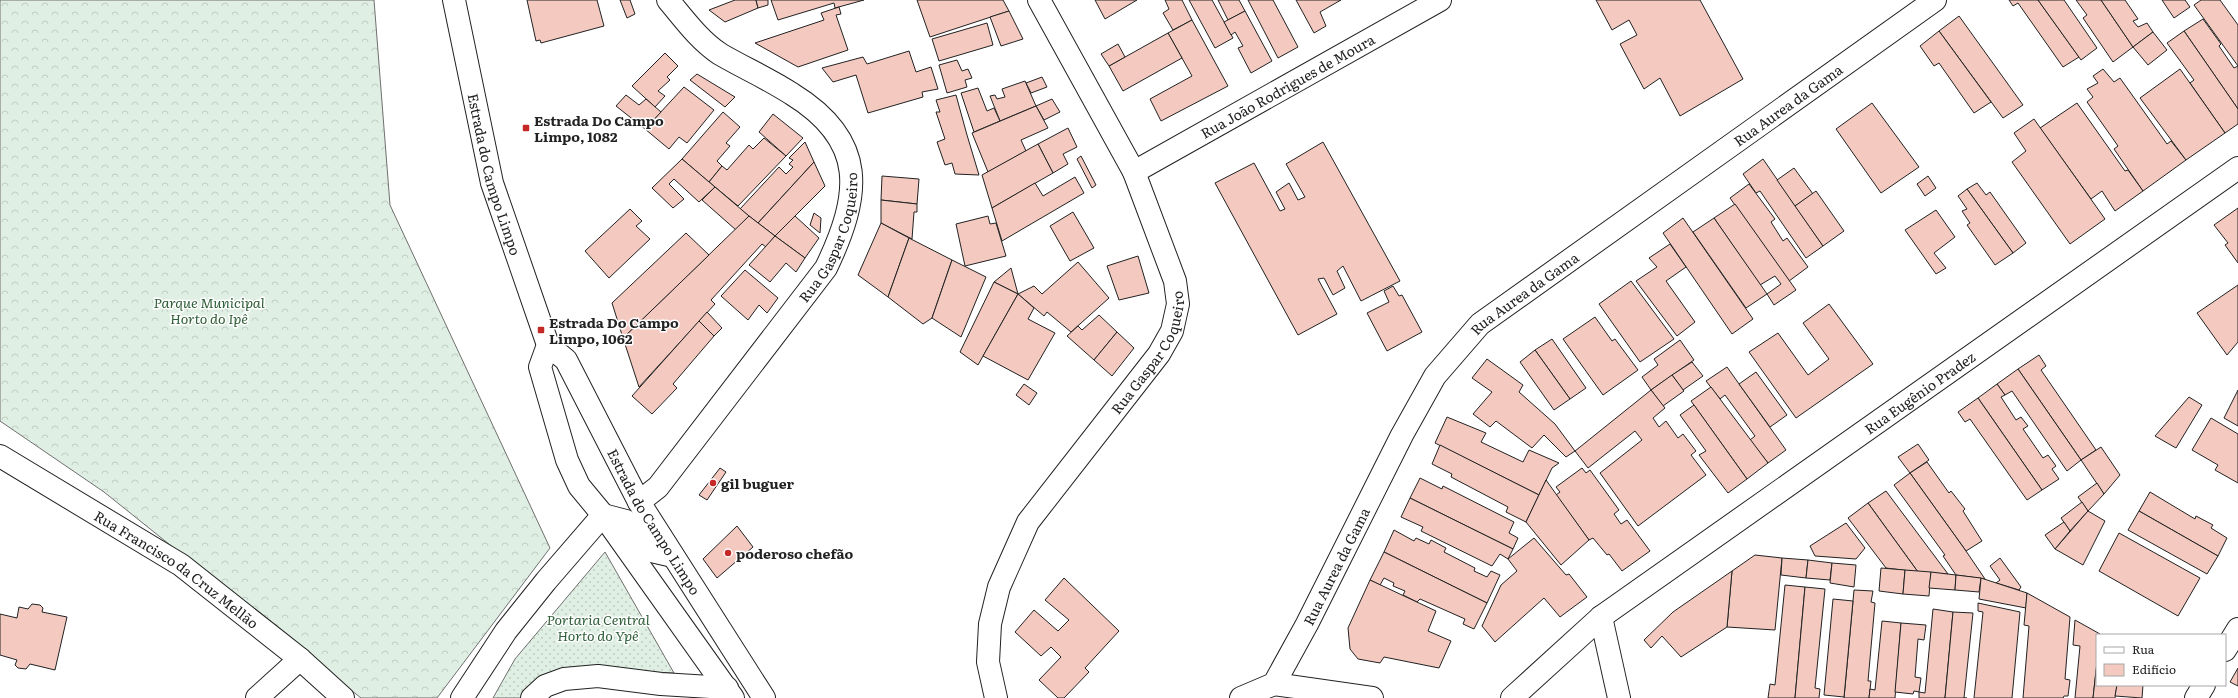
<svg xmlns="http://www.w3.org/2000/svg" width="2238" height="698" font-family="Literata,serif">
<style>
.forest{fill:url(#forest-crowns);stroke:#6f6f6f}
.garden{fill:url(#garden-dots);stroke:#6f6f6f}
.building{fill:#f3c9c0;stroke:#222}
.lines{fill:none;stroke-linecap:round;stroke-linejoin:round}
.street-casing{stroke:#222;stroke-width:24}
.primary-casing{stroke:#222;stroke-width:24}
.street{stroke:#fff;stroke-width:22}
.primary{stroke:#fff;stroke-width:22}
.poi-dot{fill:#c62828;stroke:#fff;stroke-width:1.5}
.labels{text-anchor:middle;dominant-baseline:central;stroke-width:3;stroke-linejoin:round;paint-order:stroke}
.street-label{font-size:14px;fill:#222;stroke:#fff}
.poi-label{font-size:14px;font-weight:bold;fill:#222;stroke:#fff;text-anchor:start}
.park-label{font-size:14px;font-style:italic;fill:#2f5e38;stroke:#fff}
</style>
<defs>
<pattern id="forest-crowns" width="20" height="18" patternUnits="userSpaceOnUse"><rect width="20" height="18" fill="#e0efe3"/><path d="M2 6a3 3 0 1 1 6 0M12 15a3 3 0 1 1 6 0" fill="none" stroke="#c0cdc2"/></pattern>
<pattern id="garden-dots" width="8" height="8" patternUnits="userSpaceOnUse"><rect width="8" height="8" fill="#e0efe3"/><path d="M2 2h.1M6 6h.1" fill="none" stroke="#c0cdc2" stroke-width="1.8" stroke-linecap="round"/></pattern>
</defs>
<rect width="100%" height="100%" fill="#fff"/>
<path class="forest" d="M0,0H374L390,205L550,548L437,698H361L104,492L0,421Z"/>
<path class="garden" d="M605,552L674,673L574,669L535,698H493L515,659Z"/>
<g class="building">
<path d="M527,0H597L604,26L541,43L540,40L536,41Z"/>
<path d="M620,0H630L635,14L627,18Z"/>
<path d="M756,0L758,8L725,22L709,10L735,0Z"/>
<path d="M756,0H768V5L758,8Z"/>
<path d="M771,0H864L835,8L834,3L778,20Z"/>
<path d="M917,0H1003L1009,11L930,37Z"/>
<path d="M1095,0H1137L1105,19Z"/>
<path d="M1165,0H1182L1192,20L1173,30L1163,13L1169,9Z"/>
<path d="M1189,0H1212L1233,38L1215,48Z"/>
<path d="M1218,0H1239L1245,11L1228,20Z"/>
<path d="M1248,0H1273L1298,47L1278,58Z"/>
<path d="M1296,0H1341L1320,12L1326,26L1314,33Z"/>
<path d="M1596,0H1700L1743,79L1680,116L1660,78L1644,89L1620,44L1637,35L1629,20L1612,30Z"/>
<path d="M2009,0H2038L2079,57L2063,67L2018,3L2013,6Z"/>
<path d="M2038,0H2064L2097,48L2081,60Z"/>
<path d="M2076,0H2101L2133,47L2113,62L2083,18L2087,15Z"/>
<path d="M2101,0H2125L2138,19L2133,21L2138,27L2147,23L2153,32L2133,47Z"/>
<path d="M2162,0H2185L2190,7L2174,18Z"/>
<path d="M2201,0H2220L2238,25V66L2194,5Z"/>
<path d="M839,7L841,14L836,15L848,50L798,67L755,43L824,20L821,13Z"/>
<path d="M1009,11L1023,39L1001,46L990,17Z"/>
<path d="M1245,11L1272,61L1251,73L1238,48L1243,46L1235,32L1231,35L1224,22Z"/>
<path d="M1959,16L2023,105L2003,118L1939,31Z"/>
<path d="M2203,19L2221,44L2219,46L2234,68L2238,66V109L2184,31Z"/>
<path d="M1192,20L1228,86L1161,121L1150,99L1192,76L1168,33Z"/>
<path d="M987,23L993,45L939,61L932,39Z"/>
<path d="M1939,31L1991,102L1974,113L1939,63L1934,66L1920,46Z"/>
<path d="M2184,31L2238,109V124L2225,133L2190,83L2194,80L2167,43Z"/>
<path d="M2153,32L2167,50L2148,65L2133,47Z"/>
<path d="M1168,33L1182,58L1123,91L1109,66Z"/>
<path d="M1118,44L1125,57L1109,66L1101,54Z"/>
<path d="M909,51L916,72L931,67L938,89L922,92L923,97L868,113L856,75L833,82L822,68L863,57L867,64Z"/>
<path d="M665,53L678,66L667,77L670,80L658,91L665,96L655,107L632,86Z"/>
<path d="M957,60L962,71L968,69L972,78L965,80L967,87L947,93L939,65Z"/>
<path d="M2103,69L2114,82L2120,78L2167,144L2171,141L2186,160L2143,191L2114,149L2118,146L2087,102L2093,97L2087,89L2098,83L2093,76Z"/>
<path d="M2180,69L2225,133L2186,160L2140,98Z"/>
<path d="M697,74L735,97L725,107L690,80Z"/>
<path d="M1042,77L1047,87L1031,93L1026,83Z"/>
<path d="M1025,81L1036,106L1000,121L990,96L995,95L997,99L1005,97L1002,89Z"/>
<path d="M684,87L714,110L687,143L679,137L669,149L645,129Z"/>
<path d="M978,88L987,111L994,108L1000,121L974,132L961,93Z"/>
<path d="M626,95L639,105L646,99L661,112L645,129L616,106Z"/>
<path d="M956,95L967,135L979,175L955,174L952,163L945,165L937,142L945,139L936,112H940L936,100Z"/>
<path d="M1052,99L1060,112L1044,120L1036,106Z"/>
<path d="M1872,103L1919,167L1881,193L1836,129Z"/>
<path d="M2077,103L2125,171L2128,170L2143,191L2115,211L2102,191L2091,199L2040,128Z"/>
<path d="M1036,106L1048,128L1021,140L1026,151L988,172L972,133Z"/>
<path d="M723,112L740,127L726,143L730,146L717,161L722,166L709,182L682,159Z"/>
<path d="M773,114L803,138L786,156L759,132Z"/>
<path d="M2034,119L2105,219L2070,244L2012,162L2026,151L2014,133Z"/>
<path d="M1068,128L1077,147L1063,154L1068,164L1053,173L1038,144Z"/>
<path d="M764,138L786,156L738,206L709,182L722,166L727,170L749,145L753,149Z"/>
<path d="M805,142L814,162L758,223L740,209L779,167L786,174L793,167L789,164L793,160L789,158Z"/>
<path d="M1323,142L1400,281L1361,301L1343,266L1337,271L1345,288L1333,295L1324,278L1318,279L1337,314L1298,335L1215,183L1254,163L1280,211L1285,209L1276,192L1289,183L1298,200L1305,197L1286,164Z"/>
<path d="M1038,144L1053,173L992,208L982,175Z"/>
<path d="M1081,156L1096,185L1092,188L1077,159Z"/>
<path d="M682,159L715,187L699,202L674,179L669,184L684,199L673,208L652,188Z"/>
<path d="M1763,159L1823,246L1806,258L1760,191L1756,193L1743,174Z"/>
<path d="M814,162L825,186L775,236L758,223Z"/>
<path d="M1794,168L1813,194L1795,206L1777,180Z"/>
<path d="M882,176L919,179L917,204L881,200Z"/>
<path d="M1928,176L1936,188L1925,196L1917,184Z"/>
<path d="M1075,177L1084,193L1002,241L992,208L1035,183L1043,196Z"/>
<path d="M1977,183L1986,195L1990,192L2026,243L2013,253L1967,189Z"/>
<path d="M1749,184L1775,219L1771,222L1783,241L1787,238L1808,267L1789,281L1730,198Z"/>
<path d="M715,187L749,216L736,230L702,200Z"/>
<path d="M1967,189L2013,253L1995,265L1967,225L1970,223L1962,211L1967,209L1958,196Z"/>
<path d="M1816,191L1844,231L1823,246L1795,206Z"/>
<path d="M881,200L917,204V212H914L912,239L881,223Z"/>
<path d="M1735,204L1796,290L1774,305L1767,294L1781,284L1775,276L1760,285L1714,218Z"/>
<path d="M2238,208V263L2225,245L2228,243L2214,225Z"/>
<path d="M630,209L642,221L636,226L650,239L609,278L585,251Z"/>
<path d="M1936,210L1955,237L1934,253L1946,268L1936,274L1905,230Z"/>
<path d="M1073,212L1094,248L1070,261L1050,226Z"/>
<path d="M814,213L821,218L820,233L810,225Z"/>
<path d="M749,216L775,236L766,247L762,244L711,300L715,304L639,387L623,338Z"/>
<path d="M795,216L819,238L805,258L775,236Z"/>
<path d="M988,216L990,224L996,223L1006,256L965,266L956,224Z"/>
<path d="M1683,218L1753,319L1732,334L1663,233Z"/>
<path d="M1714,218L1767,294L1746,308L1693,232Z"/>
<path d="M881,223L909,238L888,297L858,275Z"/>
<path d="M686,233L709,255L623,338L612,303Z"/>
<path d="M775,236L805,258L796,272L786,263L770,282L749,265Z"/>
<path d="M909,238L952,260L932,318L923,324L888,297Z"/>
<path d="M1670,244L1686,267L1666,281L1695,322L1677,336L1636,281L1657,267L1649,258Z"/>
<path d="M1138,256L1149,293L1119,300L1107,266Z"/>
<path d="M952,260L986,277L961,337L932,318Z"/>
<path d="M1078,262L1109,298L1071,332L1047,312L1044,316L1018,294L1034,286L1042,294Z"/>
<path d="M1011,268L1018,294L994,282Z"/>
<path d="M745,270L778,298L767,313L759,305L748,320L721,296Z"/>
<path d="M1631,281L1674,339L1640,362L1599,304Z"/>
<path d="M994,282L1018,294L978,365L960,352Z"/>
<path d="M2238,285V342L2227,355L2197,313Z"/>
<path d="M1393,286L1399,296L1402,295L1422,332L1387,351L1367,313L1389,302L1384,291Z"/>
<path d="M1018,294L1034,308L1028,319L1055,333L1028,380L983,356Z"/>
<path d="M1829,304L1873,364L1796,418L1749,352L1778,333L1808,375L1829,359L1803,323Z"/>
<path d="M707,312L722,328L714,336L699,321Z"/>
<path d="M1099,315L1117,332L1094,360L1067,336L1078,326L1082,330Z"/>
<path d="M1595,317L1612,341L1615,339L1638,370L1603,395L1563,339Z"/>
<path d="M699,321L714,336L673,384L677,388L652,414L632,396Z"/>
<path d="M1117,332L1134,348L1112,376L1094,360Z"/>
<path d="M1552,339L1586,388L1570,399L1535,350Z"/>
<path d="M1680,340L1694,360L1651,390L1642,377L1658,365L1654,359Z"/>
<path d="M1535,350L1570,399L1554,410L1520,362Z"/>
<path d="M2039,355L2046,366L2041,370L2096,450L2081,460L2018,369Z"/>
<path d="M1487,359L1523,385L1519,392L1555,424L1575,451L1566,457L1544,435L1532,448L1496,421L1490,427L1473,414L1492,392L1472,378Z"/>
<path d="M1692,362L1703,376L1683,390L1672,375Z"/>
<path d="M1727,367L1786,450L1768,463L1750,440L1755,436L1725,395L1720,399L1706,381Z"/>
<path d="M2018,369L2081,460L2067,471L2012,391L2005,395L1997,384Z"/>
<path d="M1756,372L1787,415L1770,427L1739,384Z"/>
<path d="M1672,375L1684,391L1663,406L1651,390Z"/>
<path d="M1024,384L1037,393L1029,405L1016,395Z"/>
<path d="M1997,384L2005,395L2001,397L2016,420L2021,417L2028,426L2023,429L2043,458L2048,455L2056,466L2052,469L2059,479L2042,490L1978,398Z"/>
<path d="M1711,387L1768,463L1747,479L1691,401Z"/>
<path d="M1651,390L1665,408L1653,418L1659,427L1666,421L1678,438L1683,434L1696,451L1691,455L1706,475L1638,526L1600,473L1642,440L1635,431L1588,468L1575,451Z"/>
<path d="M2238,390V426L2224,418Z"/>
<path d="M2189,397L2202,405L2176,448L2155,436Z"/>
<path d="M1978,398L2042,490L2027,500L1970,419L1965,422L1958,412Z"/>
<path d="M1694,405L1747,479L1728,493L1699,455L1706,451L1680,415Z"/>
<path d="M1447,417L1486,433L1481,442L1523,462L1529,450L1559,463L1552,468L1539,495L1435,443Z"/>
<path d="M2211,418L2238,434V483L2215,470L2218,465L2192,450Z"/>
<path d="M1918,444L1929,460L1910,473L1898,457Z"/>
<path d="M1440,445L1539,495L1526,522L1506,512L1508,507L1451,477L1452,474L1432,464Z"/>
<path d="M2101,447L2120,475L2104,494L2081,460Z"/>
<path d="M1927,462L1949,493L1951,491L1965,509L1963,511L1982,541L1966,551L1910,473Z"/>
<path d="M720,468L726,472L707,500L699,495Z"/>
<path d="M1582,468L1586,473L1590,470L1619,510L1614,514L1621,524L1627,520L1650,551L1622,571L1609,554L1607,555L1593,538L1589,540L1556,495L1560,492L1556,487Z"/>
<path d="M1910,473L1966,551L1985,579L1956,575L1943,556L1945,555L1894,485Z"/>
<path d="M1420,478L1442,489L1443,486L1514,522L1509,533L1518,538L1513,549L1410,498Z"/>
<path d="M1546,480L1589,540L1561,565L1526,522Z"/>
<path d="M2097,483L2104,494L2088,511L2078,497Z"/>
<path d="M1886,491L1948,574L1918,572L1868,503Z"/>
<path d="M2150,492L2195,519L2196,516L2213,525L2211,528L2227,538L2218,556L2139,511Z"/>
<path d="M1410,498L1513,549L1508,559L1500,554L1492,566L1421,531L1423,527L1401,517Z"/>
<path d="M2082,502L2088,511L2070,531L2061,518Z"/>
<path d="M1868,503L1918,572L1886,568L1848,518Z"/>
<path d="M2088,511L2105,521L2083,565L2055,549Z"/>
<path d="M2139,511L2218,556L2207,574L2128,530Z"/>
<path d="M2064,522L2070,531L2055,549L2045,535Z"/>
<path d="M1846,523L1865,548L1856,559L1815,556L1810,546Z"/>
<path d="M737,526L753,547L717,578L703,559Z"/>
<path d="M1394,530L1414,541L1416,538L1429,544L1431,540L1446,548L1444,552L1475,568L1474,571L1487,577L1491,571L1500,575L1487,603L1384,552Z"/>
<path d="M2119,533L2200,578L2178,616L2099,571Z"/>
<path d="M1534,538L1566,575L1569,574L1587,597L1560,617L1544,598L1495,642L1482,626L1501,585L1517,571L1508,559Z"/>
<path d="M1384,552L1487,603L1474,629L1463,624L1465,619L1420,599L1417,602L1403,595L1405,591L1393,586L1394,583L1384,578L1380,585L1370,580Z"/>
<path d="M1755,555L1782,558L1775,630L1727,627L1732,571Z"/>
<path d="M1782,558L1808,560L1806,578L1781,575Z"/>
<path d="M2000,558L2021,587L2019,590L1996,583L2000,580L1990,566Z"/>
<path d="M1808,560L1832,563L1830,580L1806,578Z"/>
<path d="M1832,563L1856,565L1854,587L1830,583Z"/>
<path d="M1881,568L1905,570L1903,594L1879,591Z"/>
<path d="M1905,570L1931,572L1929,596L1903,594Z"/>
<path d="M1732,571L1727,627L1681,657L1662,636L1651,648L1644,640L1673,612Z"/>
<path d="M1931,572L1956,575L1955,590L1929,588Z"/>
<path d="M1956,575L1981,578L1979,592L1955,590Z"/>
<path d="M1064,578L1119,631L1085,668L1089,672L1064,698H1058L1039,680L1061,657L1051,647L1041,656L1015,632L1034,610L1058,631L1069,620L1045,600Z"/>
<path d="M1981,578L2027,593L2026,608L1979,599Z"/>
<path d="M1370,580L1436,611L1428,631L1451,641L1439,668L1384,657L1380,663L1358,659L1350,649L1348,628Z"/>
<path d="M1785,585L1805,587L1795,698H1768L1770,684L1775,685Z"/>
<path d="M1805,587L1825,589L1815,688L1820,689L1819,698H1795Z"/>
<path d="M1854,590L1873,591L1871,602L1875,603L1868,681H1871L1869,698H1844Z"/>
<path d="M2027,593L2070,617L2065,679L2070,680L2068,696H2064L2063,698H2023L2029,626L2024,625Z"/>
<path d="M1833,599L1853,601L1844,697L1824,695Z"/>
<path d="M1978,603L2020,612L2012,698H1974L1983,612L1978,611Z"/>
<path d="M32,604L40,605L43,608L42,612L67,617L55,670L30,664L26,669L18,668L15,665L17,660L0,655V614L17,618L19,607L28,609Z"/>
<path d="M1933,609L1953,612L1945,698H1919V692L1925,693Z"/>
<path d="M1953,612L1973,613L1964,698H1967H1945Z"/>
<path d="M2075,620L2100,634L2097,635V662L2093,698H2075L2080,646L2073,645Z"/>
<path d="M1882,621L1901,623L1895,698H1869L1870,689L1875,690Z"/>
<path d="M1901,623L1926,625L1924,640L1918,639L1915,677L1921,678L1919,692L1914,691L1913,694L1895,692Z"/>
<path d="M2097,662V685H2117L2115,698H2093Z"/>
<path d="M2238,668V686L2230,682Z"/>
<path d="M2117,685H2143L2142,698L2115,696Z"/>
</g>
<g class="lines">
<defs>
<g id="street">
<path id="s1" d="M1134,172L1440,0"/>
<path id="s2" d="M0,456L181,565L300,659L343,698"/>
<path id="s3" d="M639,502L658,487L826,268C861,195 868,141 792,94C769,79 744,68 720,54C699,40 684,19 668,0"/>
<path d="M1601,617L1619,698"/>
<path d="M2225,650L2238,629"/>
<path d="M1274,684L1372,698"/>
<path d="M257,698L300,659"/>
<path d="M462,698L506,631L546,581L603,515L626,521L647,550L673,556"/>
<path d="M532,698L545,686L564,679L598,676L661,684L727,688"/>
<path id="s4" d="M996,698L988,662L990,624L999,587L1028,522L1159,354L1172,331L1178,304L1175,281L1134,172L1039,0"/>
<path id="s5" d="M1241,698L1274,684L1307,624L1402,435L1435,376L1480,324L1935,0"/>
<path id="s6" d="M1512,698L1601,617L2238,168"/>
<path d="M2196,698L2204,685"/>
</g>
<g id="primary">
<path id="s7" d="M454,0L492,183L548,345L566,360L639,502L764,698"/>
<path d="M548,345L540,367L567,460L579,486L603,515L733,698"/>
</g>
</defs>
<use href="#street" class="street-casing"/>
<use href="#primary" class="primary-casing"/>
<use href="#street" class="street"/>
<use href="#primary" class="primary"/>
</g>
<g class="poi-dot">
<rect x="522" y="124" width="8" height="8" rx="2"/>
<rect x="537" y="326" width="8" height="8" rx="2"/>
<circle cx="713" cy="483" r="4"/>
<circle cx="728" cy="553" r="4"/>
</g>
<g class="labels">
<g class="street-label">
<text stroke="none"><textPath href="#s1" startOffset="176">Rua João Rodrigues de Moura</textPath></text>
<text stroke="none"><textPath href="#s5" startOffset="830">Rua Aurea da Gama</textPath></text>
<text stroke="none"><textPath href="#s7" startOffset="179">Estrada do Campo Limpo</textPath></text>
<text stroke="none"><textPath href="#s3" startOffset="330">Rua Gaspar Coqueiro</textPath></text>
<text stroke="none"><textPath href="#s5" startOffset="506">Rua Aurea da Gama</textPath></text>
<text stroke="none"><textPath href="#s4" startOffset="394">Rua Gaspar Coqueiro</textPath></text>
<text stroke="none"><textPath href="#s6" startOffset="510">Rua Eugênio Pradez</textPath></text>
<text stroke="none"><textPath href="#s7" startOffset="566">Estrada do Campo Limpo</textPath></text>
<text stroke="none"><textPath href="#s5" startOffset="169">Rua Aurea da Gama</textPath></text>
<text stroke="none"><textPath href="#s2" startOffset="210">Rua Francisco da Cruz Mellão</textPath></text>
</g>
<g class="poi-label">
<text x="534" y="120">Estrada Do Campo<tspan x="534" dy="16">Limpo, 1082</tspan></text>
<text x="549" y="322">Estrada Do Campo<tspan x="549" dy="16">Limpo, 1062</tspan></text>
<text x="721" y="483">gil buguer</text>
<text x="736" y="553">poderoso chefão</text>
</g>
<g class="park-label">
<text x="209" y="302">Parque Municipal<tspan x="209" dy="16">Horto do Ipê</tspan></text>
<text x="598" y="619">Portaria Central<tspan x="598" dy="16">Horto do Ypê</tspan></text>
</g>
</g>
<rect x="2096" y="634" width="130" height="52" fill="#ffffff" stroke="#a7a7a7"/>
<rect x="2104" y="647" width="20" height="6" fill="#ffffff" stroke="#a7a7a7"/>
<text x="2132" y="654" font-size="12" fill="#222222">Rua</text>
<rect x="2104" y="664" width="20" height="12" fill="#f3c9c0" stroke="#a7a7a7"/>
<text x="2132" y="674" font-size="12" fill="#222222">Edifício</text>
</svg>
